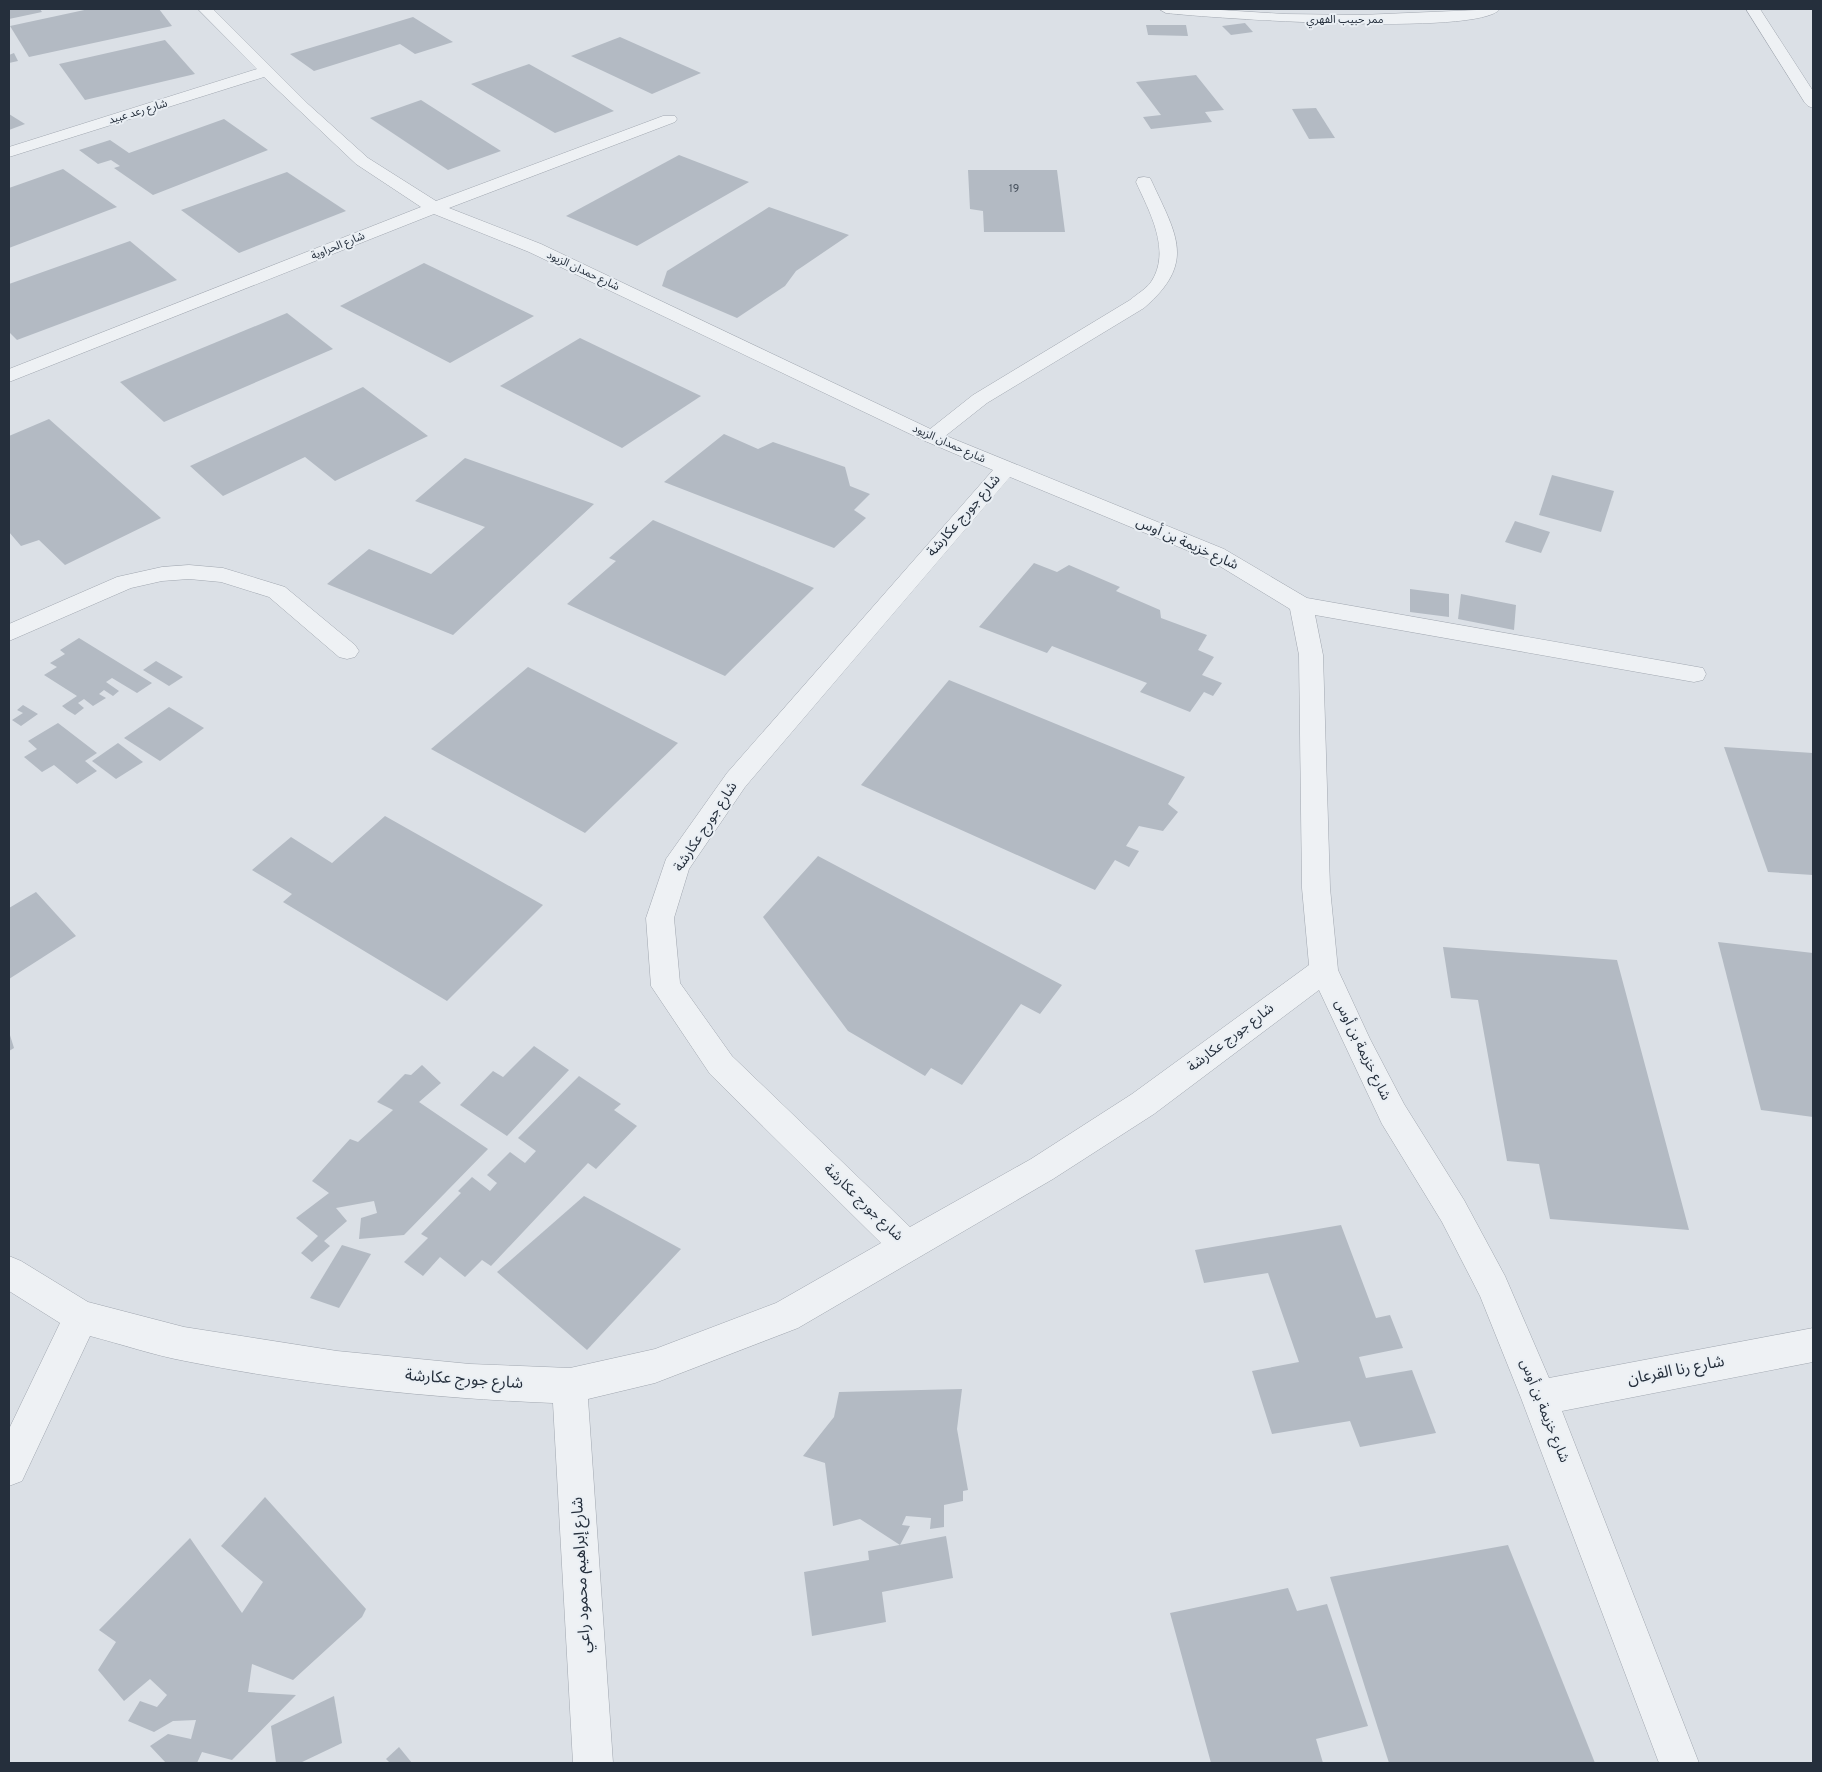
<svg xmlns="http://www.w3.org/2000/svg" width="1822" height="1772" font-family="Overpass,'Noto Sans Arabic',sans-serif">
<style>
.building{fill:#b3bac3}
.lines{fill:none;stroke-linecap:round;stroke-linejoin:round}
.lane-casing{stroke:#a1a7b0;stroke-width:1}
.street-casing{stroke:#a1a7b0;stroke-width:1}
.lane{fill:#eef1f4;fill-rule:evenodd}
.street{fill:#eef1f4;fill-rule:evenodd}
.labels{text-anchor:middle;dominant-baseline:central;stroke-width:4;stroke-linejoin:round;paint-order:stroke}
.far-street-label{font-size:11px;fill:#252f3c;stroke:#eaeff4}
.number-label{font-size:11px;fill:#48525e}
.street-label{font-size:14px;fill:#252f3c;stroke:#eaeff4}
.near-street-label{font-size:16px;fill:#252f3c;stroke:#eaeff4}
</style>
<rect width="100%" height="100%" fill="#dbe0e6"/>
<g class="building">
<path d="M9,9H40L42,12L9,19Z"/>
<path d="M89,9H159L172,26L29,57L10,26Z"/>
<path d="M413,17L453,42L415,54L400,44L314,71L290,54Z"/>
<path d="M1245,23L1253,32L1231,35L1222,26Z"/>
<path d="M1146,25H1186L1188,36L1148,35Z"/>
<path d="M620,37L701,73L652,94L571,56Z"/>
<path d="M165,40L195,74L85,100L59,64Z"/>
<path d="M14,53L18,61L9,63V55Z"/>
<path d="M529,64L614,111L555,133L471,84Z"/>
<path d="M1196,75L1224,110L1205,112L1212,122L1151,129L1143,117L1161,115L1136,82Z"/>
<path d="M421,100L501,151L448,170L370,118Z"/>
<path d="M1316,108L1335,138L1309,139L1292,109Z"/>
<path d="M9,114L25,124L9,130Z"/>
<path d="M224,119L268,150L153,195L114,168L120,166L111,160L98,164L79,150L110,140L129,153Z"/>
<path d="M679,155L749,182L637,246L566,216Z"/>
<path d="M63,169L117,207L9,248V188Z"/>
<path d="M968,170H1057L1065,232H984L983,211L970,209Z"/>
<path d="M287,172L346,211L239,253L181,210Z"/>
<path d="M769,207L849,235L796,271L785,286L737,318L662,286L667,271Z"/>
<path d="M130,241L177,280L17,340L9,332V284Z"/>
<path d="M424,263L534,316L450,363L340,306Z"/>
<path d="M287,313L333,349L164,422L120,382Z"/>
<path d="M580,338L701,396L622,448L500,386Z"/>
<path d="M363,387L428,436L335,481L305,457L223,496L190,466Z"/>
<path d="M49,419L67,435L161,518L65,565L39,540L21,546L9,532V436Z"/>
<path d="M724,434L758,449L773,442L845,467L850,486L870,494L854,510L866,518L834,548L664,482Z"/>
<path d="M465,458L594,504L453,635L327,584L369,549L431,574L485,527L415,501Z"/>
<path d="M1552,475L1614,491L1601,532L1539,515Z"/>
<path d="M653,520L814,588L725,676L567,604L616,561L609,558Z"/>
<path d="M1515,521L1550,532L1541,553L1505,542Z"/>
<path d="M1034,563L1057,572L1069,565L1120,587L1116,591L1160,610L1161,618L1207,635L1198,650L1214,657L1202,675L1222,683L1213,696L1204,692L1190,712L1140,692L1147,683L1052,646L1047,653L979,627Z"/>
<path d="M1410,589L1449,594V617L1410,612Z"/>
<path d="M1461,594L1516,605L1514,630L1458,619Z"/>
<path d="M79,638L152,683L137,693L112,678L106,682L119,691L113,696L104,690L99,694L106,698L93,706L84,699L78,703L84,708L75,715L67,710L62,706L77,696L44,675L57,667L50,663L65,654L60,650Z"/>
<path d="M156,661L183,677L169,686L143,670Z"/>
<path d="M528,667L678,743L585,833L431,749Z"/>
<path d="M949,680L1185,777L1168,804L1178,812L1163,831L1139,826L1126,846L1139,851L1129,867L1115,860L1095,890L861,785Z"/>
<path d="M23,705L38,714L21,726L12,720L23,713L17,710Z"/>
<path d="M169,707L204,728L160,761L124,738Z"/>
<path d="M58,723L97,753L85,761L97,771L77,784L54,765L42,772L24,757L37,749L28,741Z"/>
<path d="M118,743L143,762L116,779L92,761Z"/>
<path d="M1724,747L1813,753V875L1768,872Z"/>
<path d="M385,816L543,905L447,1001L283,902L292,894L252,870L291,837L332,863Z"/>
<path d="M818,856L1062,985L1040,1014L1021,1004L962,1085L931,1068L925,1076L848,1031L763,917Z"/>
<path d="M36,892L76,936L9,979V908Z"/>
<path d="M1718,942L1813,953V1117L1761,1110Z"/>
<path d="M1443,947L1617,960L1689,1230L1550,1219L1539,1164L1507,1161L1478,1000L1451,998Z"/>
<path d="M9,1032L14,1048L9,1051Z"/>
<path d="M534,1046L569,1070L507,1136L460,1105L493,1071L503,1077Z"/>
<path d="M422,1065L441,1083L419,1102L488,1149L404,1235L359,1239L361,1218L377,1213L374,1201L336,1208L347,1221L324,1241L330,1246L312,1262L301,1253L318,1236L296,1218L329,1193L312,1181L350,1139L358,1142L393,1110L377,1102L405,1074L411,1075Z"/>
<path d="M579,1076L621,1104L614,1110L637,1126L596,1169L588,1163L491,1266L482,1260L465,1277L440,1257L423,1276L404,1262L428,1238L421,1234L461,1193L458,1191L472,1177L490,1191L497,1183L487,1175L510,1152L525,1163L536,1151L518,1138Z"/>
<path d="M584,1196L681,1249L587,1350L497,1272Z"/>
<path d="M1341,1225L1376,1318L1390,1315L1403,1348L1359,1357L1366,1378L1412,1370L1436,1433L1360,1447L1350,1421L1272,1434L1252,1371L1299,1362L1268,1273L1204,1283L1195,1250Z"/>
<path d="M342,1245L371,1254L339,1308L310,1298Z"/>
<path d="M962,1389L957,1429L968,1490L963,1491V1501L944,1505V1527L930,1529L931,1518L906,1516L902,1525L910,1526L900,1545L860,1519L833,1526L825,1463L803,1456L834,1417L839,1392Z"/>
<path d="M265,1497L366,1609L362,1617L293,1680L252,1664L248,1692L296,1695L232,1760L202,1752L197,1763H166L150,1746L168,1734L191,1739L196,1720L173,1721L154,1732L128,1721L140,1701L157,1707L167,1695L150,1679L124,1701L98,1670L116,1642L99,1630L190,1538L242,1613L263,1582L221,1546Z"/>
<path d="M946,1536L953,1578L882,1592L886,1622L812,1636L804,1572L869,1560L868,1551Z"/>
<path d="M1508,1545L1595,1763H1389L1330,1577Z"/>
<path d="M1288,1588L1297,1611L1327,1604L1368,1726L1316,1739L1323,1763H1211L1170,1613Z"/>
<path d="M334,1696L342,1743L300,1763H276L271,1726Z"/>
<path d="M399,1747L412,1763H390L386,1759Z"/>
</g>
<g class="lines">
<defs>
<path id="lane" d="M1144,177L1150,178L1152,182C1177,236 1196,263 1144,308L987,403L939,441L932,443L925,441L922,437L925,433L973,395L1130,300C1137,294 1146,289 1151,282C1172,251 1149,211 1136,182L1138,178Z"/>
<g id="street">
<path d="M198,9H213L308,104L368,158L436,201L663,116H675L677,119L675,122L449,208L541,244L939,433L1224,549L1307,598L1703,668L1706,674L1703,680L1694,682L1315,615L1323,655L1330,888L1338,970L1370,1039L1404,1104L1464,1200L1505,1276L1549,1378L1813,1328V1362L1562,1411L1699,1763H1659L1521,1398L1480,1296L1442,1222L1382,1124L1319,990L1154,1114L1053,1179L798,1328L655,1383L588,1399L613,1763H573L553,1403C430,1398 306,1385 185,1361C153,1355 121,1344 90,1336L22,1481L9,1486V1429L60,1323L9,1291V1256L21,1261L88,1302L184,1327L337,1351L470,1364L570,1368L655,1349L776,1303L881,1243L710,1074L651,986L646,918L666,859L727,773L993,470L925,441L529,252L434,214L9,382V369L421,207L356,164L264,77L9,157V147L257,69ZM1010,477L1208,559L1290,609L1299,655L1302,888L1309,965L1132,1094L1031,1159L910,1227L732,1056L680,983L674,918L689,869L745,787Z"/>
<path d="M1159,9H1205L1284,14L1361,15L1500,9C1479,37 1211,18 1166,13Z"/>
<path d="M1746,9H1760L1813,91V108L1808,106L1805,103Z"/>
<path d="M189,565L223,568L285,587L355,645L359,651L355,657L347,659L339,657L269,597L221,582L189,579L162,581L131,588L9,641V624L117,577L162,567Z"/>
</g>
</defs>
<use href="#lane" class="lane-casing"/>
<use href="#street" class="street-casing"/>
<use href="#lane" class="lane"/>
<use href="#street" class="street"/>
</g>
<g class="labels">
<g class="far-street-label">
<text x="1345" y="20">ممر حبيب الفهري</text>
<text transform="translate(138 112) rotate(-17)">شارع رعد عبيد</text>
<text transform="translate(338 246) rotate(-22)">شارع الحراوية</text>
<text transform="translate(583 271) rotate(25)">شارع حمدان الزيود</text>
<text transform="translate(949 444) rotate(24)">شارع حمدان الزيود</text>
</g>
<g class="number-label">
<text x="1014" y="189">19</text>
</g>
<g class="street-label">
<text transform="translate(964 516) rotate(-49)">شارع جورج عكارشة</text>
<text transform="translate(1187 544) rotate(24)">شارع خزيمة بن أوس</text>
<text transform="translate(706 827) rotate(-57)">شارع جورج عكارشة</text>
<text transform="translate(1231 1038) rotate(-37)">شارع جورج عكارشة</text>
<text transform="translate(1362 1050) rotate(64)">شارع خزيمة بن أوس</text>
<text transform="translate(863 1203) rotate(44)">شارع جورج عكارشة</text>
<text transform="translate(1544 1411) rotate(68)">شارع خزيمة بن أوس</text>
</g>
<g class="near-street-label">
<text transform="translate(1676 1371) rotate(-11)">شارع رنا القرعان</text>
<text transform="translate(464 1380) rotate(4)">شارع جورج عكارشة</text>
<text transform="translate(582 1575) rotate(-93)">شارع إبراهيم محمود راعي</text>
</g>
</g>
<rect width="1822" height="1772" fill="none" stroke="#252f3c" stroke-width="20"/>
</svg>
